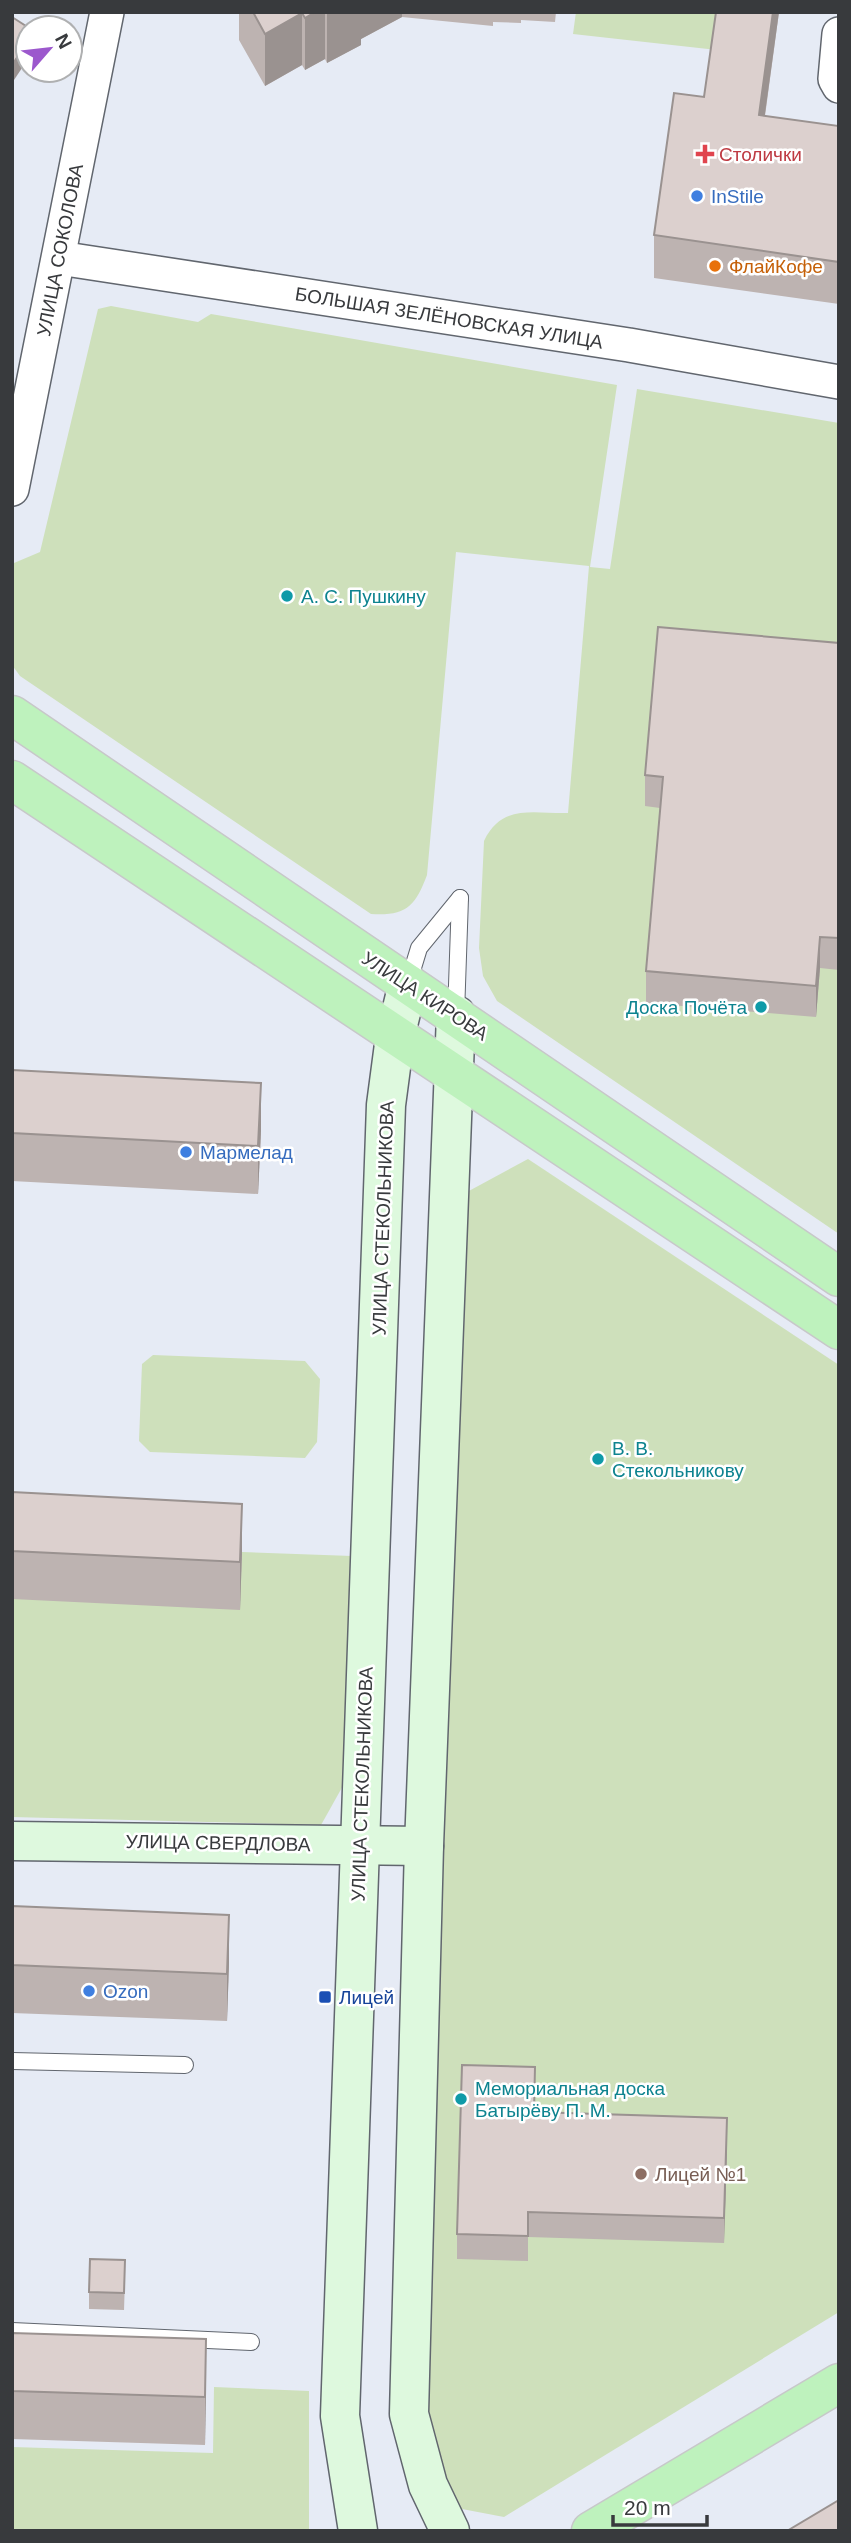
<svg xmlns="http://www.w3.org/2000/svg" width="851" height="2543" font-family="Helvetica,sans-serif">
<style>
.green{fill:#cee0bb}
.lines{fill:none;stroke-linecap:round;stroke-linejoin:round}
.lane-casing{stroke:#61666e;stroke-width:18}
.street-casing{stroke:#61666e;stroke-width:36}
.secondary-casing{stroke:#61666e;stroke-width:41}
.primary-casing{stroke:#c7c8c9;stroke-width:41}
.lane{stroke:#fff;stroke-width:16}
.street{stroke:#fff;stroke-width:33}
.secondary{stroke:#def9de;stroke-width:38}
.primary{stroke:#bef2bd;stroke-width:38}
.wall{fill:#bdb3b1}
.shaded-wall{fill:#9a9290}
.building{fill:#dcd0ce;stroke:#9a9290;stroke-width:2}
.health-dot{fill:#e0444e;stroke:#fff;stroke-width:2.5}
.shop-dot{fill:#3f7fe0;stroke:#fff;stroke-width:2.5}
.food-dot{fill:#e8710a;stroke:#fff;stroke-width:2.5}
.culture-dot{fill:#0f9aa8;stroke:#fff;stroke-width:2.5}
.transit-dot{fill:#1a4fb4;stroke:#fff;stroke-width:2.5}
.education-dot{fill:#8d6e63;stroke:#fff;stroke-width:2.5}
.labels{text-anchor:middle;dominant-baseline:central;stroke-width:5;stroke-linejoin:round;paint-order:stroke}
.health-label{font-size:19px;fill:#be3a42;stroke:#fff;text-anchor:start}
.shop-label{font-size:19px;fill:#366cbe;stroke:#fff;text-anchor:start}
.street-label{font-size:19px;fill:#383a3d;stroke:#fff}
.food-label{font-size:19px;fill:#c56008;stroke:#fff;text-anchor:start}
.culture-label{font-size:19px;fill:#0d838f;stroke:#fff;text-anchor:start}
.transit-label{font-size:19px;fill:#164399;stroke:#fff;text-anchor:start}
.education-label{font-size:19px;fill:#785e54;stroke:#fff;text-anchor:start}
</style>
<rect width="100%" height="100%" fill="#e6ebf5"/>
<g class="green">
<path d="M576,12H722L717,50L573,34Z"/>
<path d="M111,306L198,322L211,314L617,385L590,567L610,569L637,389L839,423V1234L497,1001L483,976L479,948L484,841C502,803 534,814 568,813L589,566L456,552L427,875C415,907 406,916 371,914L20,676L12,665L14,563L40,552L98,309Z"/>
<path d="M528,1159L839,1365V2312L504,2517L462,2509L438,2481L421,2358L467,1192Z"/>
<path d="M153,1355L305,1361L320,1379L317,1442L305,1458L150,1452L139,1441L142,1364Z"/>
<path d="M242,1552L352,1556L344,1784L321,1825L12,1817V1599Z"/>
<path d="M214,2387L309,2391V2531H12V2447L213,2453Z"/>
</g>
<g class="lines">
<defs>
<g id="lane">
<path d="M408,984L419,948L460,898"/>
<path d="M456,1014L460,898"/>
<path d="M12,2061L185,2065"/>
<path d="M12,2331L251,2342"/>
</g>
<g id="street">
<path d="M839,34L835,79L839,86"/>
<path d="M59,258L629,345L839,382"/>
<path d="M12,489L107,12"/>
</g>
<g id="secondary">
<path d="M12,1841L424,1846"/>
<path d="M358,2531L340,2416L386,1105L395,1037L408,984"/>
<path d="M450,2531L428,2485L409,2414L424,1846L456,1015"/>
</g>
<g id="primary">
<path d="M12,715L839,1277"/>
<path d="M12,780L839,1330"/>
<path d="M591,2531L839,2383"/>
</g>
</defs>
<use href="#lane" class="lane-casing"/>
<use href="#street" class="street-casing"/>
<use href="#secondary" class="secondary-casing"/>
<use href="#primary" class="primary-casing"/>
<use href="#lane" class="lane"/>
<use href="#street" class="street"/>
<use href="#secondary" class="secondary"/>
<use href="#primary" class="primary"/>
</g>
<g class="wall">
<path d="M239,12H556L555,22L521,20V23L493,22V26L402,17L361,39V45L327,63L325,59L305,70L302,65L265,86L239,40Z"/>
<path d="M716,12H779L765,116L839,126V304L654,278V235L704,97Z"/>
<path d="M839,643V970L820,968L816,1017L646,1003V971L660,808L645,806V775Z"/>
<path d="M12,1070L261,1131L258,1194L12,1181Z"/>
<path d="M12,1492L242,1552L240,1610L12,1599Z"/>
<path d="M12,1906L229,1963L227,2021L12,2013Z"/>
<path d="M535,2092V2112L727,2144L724,2243L528,2237V2261L457,2259V2234Z"/>
<path d="M125,2278L124,2310L89,2309V2292Z"/>
<path d="M12,2333L206,2387L205,2445L12,2439Z"/>
</g>
<g class="shaded-wall">
<path d="M315,12H325V59L305,70V18Z"/>
<path d="M327,12H402V17L361,39V45L327,63Z"/>
<path d="M773,12H779L759,157V115Z"/>
<path d="M302,13V65L265,86V34Z"/>
<path d="M28,41V59L12,83V65Z"/>
<path d="M820,937V968L816,1017V986Z"/>
<path d="M261,1083V1131L258,1194V1146Z"/>
<path d="M242,1504V1552L240,1610V1562Z"/>
<path d="M229,1915V1963L227,2021V1974Z"/>
<path d="M727,2118V2144L724,2243V2218Z"/>
<path d="M206,2339V2387L205,2445V2397Z"/>
</g>
<g class="building">
<path d="M253,12H315L305,18L302,13L265,34Z"/>
<path d="M716,12H773L759,115L839,126V262L654,235L674,93L704,97Z"/>
<path d="M12,17L29,28L28,41L12,65Z"/>
<path d="M658,627L839,643V938L820,937L816,986L646,971L663,777L645,775Z"/>
<path d="M12,1070L261,1083L258,1146L12,1133Z"/>
<path d="M12,1492L242,1504L240,1562L12,1551Z"/>
<path d="M12,1906L229,1915L227,1974L12,1965Z"/>
<path d="M462,2065L535,2067L534,2112L727,2118L724,2218L528,2212V2236L457,2234Z"/>
<path d="M90,2259L125,2260L124,2293L89,2292Z"/>
<path d="M12,2333L206,2339L205,2397L12,2391Z"/>
<path d="M839,2500V2531H787Z"/>
</g>
<path class="health-dot" d="M701.5 143.5h7v7h7v7h-7v7h-7v-7h-7v-7h7z"/>
<g class="shop-dot">
<circle cx="697" cy="196" r="7"/>
<circle cx="186" cy="1152" r="7"/>
<circle cx="89" cy="1991" r="7"/>
</g>
<circle class="food-dot" cx="715" cy="266" r="7"/>
<g class="culture-dot">
<circle cx="287" cy="596" r="7"/>
<circle cx="761" cy="1007" r="7"/>
<circle cx="598" cy="1459" r="7"/>
<circle cx="461" cy="2099" r="7"/>
</g>
<rect class="transit-dot" x="318" y="1990" width="14" height="14" rx="3.5"/>
<circle class="education-dot" cx="641" cy="2174" r="7"/>
<g class="labels">
<g class="health-label">
<text x="719" y="154">Столички</text>
</g>
<g class="shop-label">
<text x="711" y="196">InStile</text>
<text x="200" y="1152">Мармелад</text>
<text x="103" y="1991">Ozon</text>
</g>
<g class="street-label">
<text transform="translate(60 250) rotate(-79)">УЛИЦА СОКОЛОВА</text>
<text transform="translate(449 318) rotate(9)">БОЛЬШАЯ ЗЕЛЁНОВСКАЯ УЛИЦА</text>
<text transform="translate(425 996) rotate(33)">УЛИЦА КИРОВА</text>
<text transform="translate(383 1218) rotate(-88)">УЛИЦА СТЕКОЛЬНИКОВА</text>
<text transform="translate(362 1784) rotate(-88)">УЛИЦА СТЕКОЛЬНИКОВА</text>
<text transform="translate(218 1843) rotate(1)">УЛИЦА СВЕРДЛОВА</text>
</g>
<g class="food-label">
<text x="729" y="266">ФлайКофе</text>
</g>
<g class="culture-label">
<text x="301" y="596">А. С. Пушкину</text>
<text x="747" y="1007" text-anchor="end">Доска Почёта</text>
<text x="612" y="1448">В. В.<tspan x="612" dy="22">Стекольникову</tspan></text>
<text x="475" y="2088">Мемориальная доска<tspan x="475" dy="22">Батырёву П. М.</tspan></text>
</g>
<g class="transit-label">
<text x="339" y="1997">Лицeй</text>
</g>
<g class="education-label">
<text x="655" y="2174">Лицeй №1</text>
</g>
</g>
<rect width="851" height="2543" fill="none" stroke="#383a3d" stroke-width="28"/>
<g transform="translate(49 49) rotate(62)"><circle r="33" fill="#ffffff" stroke="#afb0b1" stroke-width="2"/>
<path d="M0-5L12 26L0 18L-12 26Z" fill="#9c58cd"/>
<text y="-10" font-size="19" font-weight="bold" text-anchor="middle" fill="#383a3d">N</text>
</g>
<path d="M613 2515v10h94v-10" fill="none" stroke="#383a3d" stroke-width="3.5"/>
<text x="624" y="2515" font-size="21" fill="#383a3d" stroke="#ffffff" stroke-width="5" paint-order="stroke">20 m</text>
</svg>
